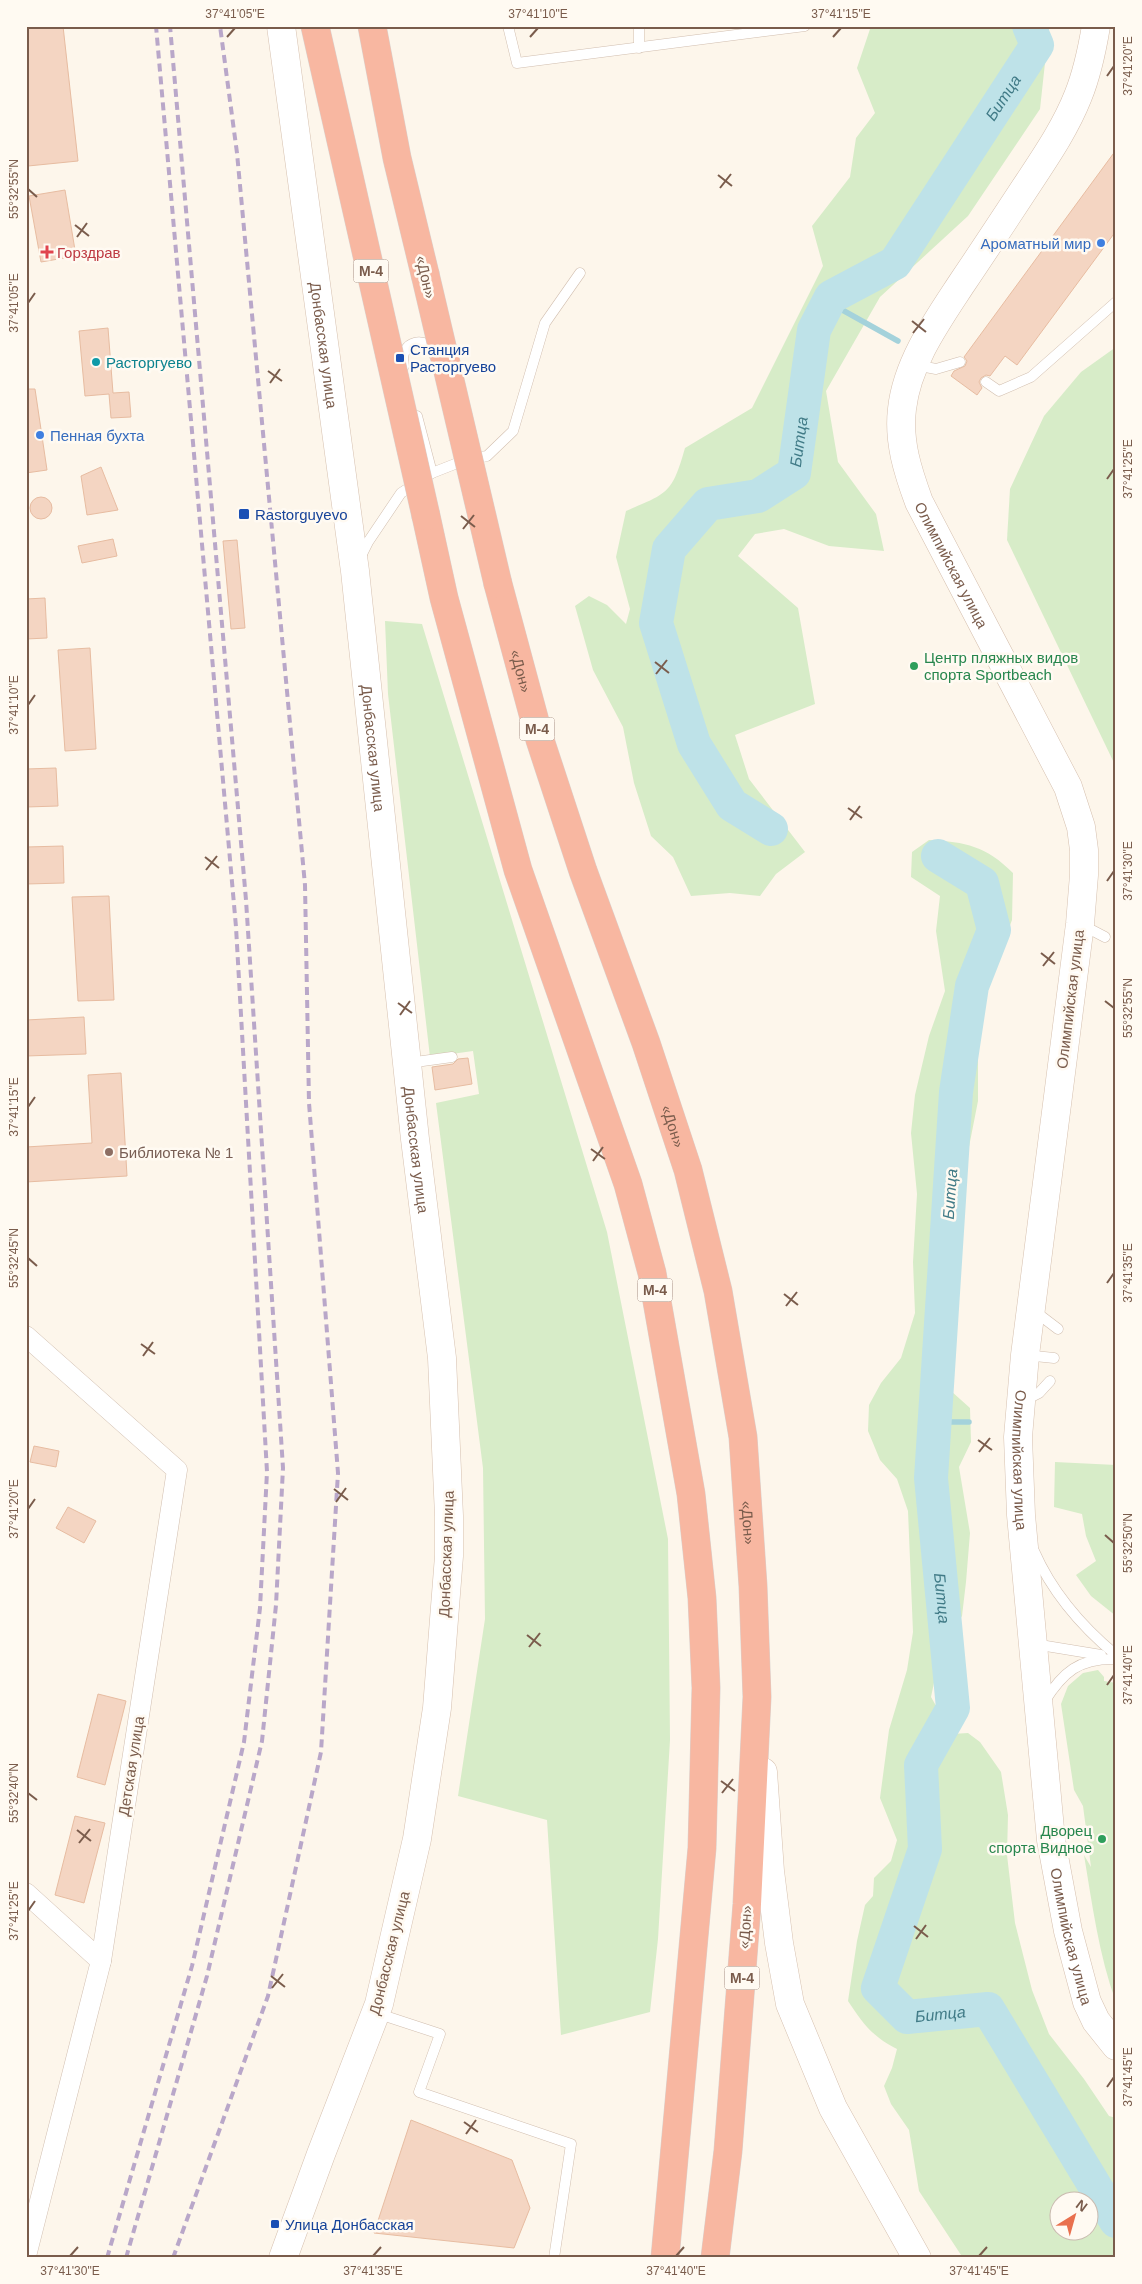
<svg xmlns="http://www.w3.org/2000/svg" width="1142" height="2284" font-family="Helvetica,sans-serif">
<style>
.green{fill:#d7ecc8;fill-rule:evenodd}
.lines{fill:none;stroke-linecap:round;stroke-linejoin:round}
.stream{stroke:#a4d2db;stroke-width:5.5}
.river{stroke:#bee2e8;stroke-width:34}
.building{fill:#f4d5c2;stroke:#e7bca1}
.lane-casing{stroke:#d1beaf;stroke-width:11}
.street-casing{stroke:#d1beaf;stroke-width:21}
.secondary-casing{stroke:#d6c0af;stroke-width:29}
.highway-casing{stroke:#dad1cd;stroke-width:29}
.lane{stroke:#fff;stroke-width:10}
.street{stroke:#fff;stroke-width:20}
.secondary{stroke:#fff;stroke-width:28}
.highway{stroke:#f8b7a1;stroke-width:28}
.rail{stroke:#b9a7c9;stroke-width:4;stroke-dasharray:8 5;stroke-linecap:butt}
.highway-bridge-casing{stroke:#dad1cd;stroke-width:29;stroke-linecap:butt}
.highway-bridge{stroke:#f8b7a1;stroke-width:28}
.ticks{fill:none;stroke:#7a5c4c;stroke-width:2}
.shop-dot{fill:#3f7fe0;stroke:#fffaf2;stroke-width:2}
.health-dot{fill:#e0444e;stroke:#fffaf2;stroke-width:2}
.transit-dot{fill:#1a4fb4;stroke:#fffaf2;stroke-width:2}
.culture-dot{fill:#0f9aa8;stroke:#fffaf2;stroke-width:2}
.leisure-dot{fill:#2e9e5b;stroke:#fffaf2;stroke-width:2}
.education-dot{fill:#8d6e63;stroke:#fffaf2;stroke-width:2}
.labels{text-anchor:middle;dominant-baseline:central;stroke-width:5;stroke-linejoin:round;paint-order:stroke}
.shield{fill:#fffaf2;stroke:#a28b7e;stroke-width:1}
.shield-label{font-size:14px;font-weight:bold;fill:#7a5c4c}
.shop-label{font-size:15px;fill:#366cbe;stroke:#fffaf2;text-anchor:end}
.health-label{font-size:15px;fill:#be3a42;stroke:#fffaf2;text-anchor:start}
.street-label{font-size:15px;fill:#7a5c4c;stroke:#fffaf2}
.transit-label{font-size:15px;fill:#164399;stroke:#fffaf2;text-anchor:start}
.culture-label{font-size:15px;fill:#0d838f;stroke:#fffaf2;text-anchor:start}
.leisure-label{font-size:15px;fill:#27864d;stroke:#fffaf2;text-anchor:start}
.education-label{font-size:15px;fill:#785e54;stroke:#fffaf2;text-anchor:start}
.water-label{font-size:16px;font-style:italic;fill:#417b87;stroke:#fffaf2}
.neatline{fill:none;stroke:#7a5c4c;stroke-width:2}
.ticks-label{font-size:12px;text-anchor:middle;fill:#7a5c4c}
</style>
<rect width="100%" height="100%" fill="#fdf6eb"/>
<g class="green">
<path d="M871,26H1049L1040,109L968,216L880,297L826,391L838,462L876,514L884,551L829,546L784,529L755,534L738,556L798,608L815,704L735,735L749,779L805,852L776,874L760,896L730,893L691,896L673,857L651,836L634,783L623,727L593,670L575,606L589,596L607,605L626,624L630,609L616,557L626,511C668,493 672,494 685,448L752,408L823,266L812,226L850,177L856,138L875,113L857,68Z"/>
<path d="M1116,347V767L1007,540L1010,489L1044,416L1081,372Z"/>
<path d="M385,621L422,624L607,1232L668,1539L670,1740L658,1939L650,2012L561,2035L547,1820L458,1796L485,1619L483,1468L436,1103L479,1094L473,1051L430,1057L388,694Z"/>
<path d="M929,840C966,842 986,846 1013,873L1012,920L1000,952L987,976L978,1030V1101L967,1157L959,1235L958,1289L951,1391L970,1408L971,1442L959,1467L970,1533L966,1582L962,1616L947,1642L935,1678L931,1697L952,1734L968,1733L980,1742L1001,1772L1008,1815L1007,1855L1015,1923L1032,1990L1049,2034L1084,2079L1109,2116L1116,2118V2258H963L919,2191L909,2130L891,2104L884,2086L892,2068L897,2049C873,2037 863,2024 848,2001L857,1941L865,1905L873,1896L874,1878L891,1861L897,1840L880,1798L889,1730L907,1670L913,1632L908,1511L897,1479L880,1460L868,1431L869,1405L881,1383L901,1358L915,1313L913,1262L917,1194L911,1133L915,1095L929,1036L945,991L936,931L940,896L911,877L912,852ZM1060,2202H1090V2232H1060Z"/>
<path d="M1055,1462L1116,1465V1616L1091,1596L1076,1575L1096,1561L1086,1536L1082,1514L1054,1507Z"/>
<path d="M1098,1670L1104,1677V1681L1116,1683V2002C1099,1956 1092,1903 1084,1855L1091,1867L1083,1806L1074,1790L1061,1704L1068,1686L1083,1673Z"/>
</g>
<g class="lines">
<g class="stream">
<path d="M828,302L898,341"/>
<path d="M935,1422H969"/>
</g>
<g class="river">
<path id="s1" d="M771,829L732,805L694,744L656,623L669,549L708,504L758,496L794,473L814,330L831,297L895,263L1037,45L1029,26"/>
<path id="s2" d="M938,856L982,883L994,930L972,986L956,1092L931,1478L953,1708L921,1765L925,1849L878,1988L907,2017L988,2009L1116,2221"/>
</g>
</g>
<g class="building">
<path d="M26,26H63L78,161L28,166L26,149Z"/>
<path d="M1116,150V231L1017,365L1005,356L990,376L986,375L981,378L979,382L982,388L977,395L951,376L954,371L965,366L967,361L964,357Z"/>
<path d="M65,190L76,256L41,262L29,196Z"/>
<path d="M108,328L113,393L129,392L131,417L111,418L109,394L85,396L79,331Z"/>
<path d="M26,389H35L47,470L26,473Z"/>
<path d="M101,467L118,510L87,515L81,476Z"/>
<circle cx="41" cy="508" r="11"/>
<path d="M113,539L117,556L82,563L78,546Z"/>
<path d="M237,540L245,628L231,629L223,541Z"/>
<path d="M45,598L47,638L26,639V599Z"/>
<path d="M90,648L96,749L65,751L58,650Z"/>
<path d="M56,768L58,806L26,807V769Z"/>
<path d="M63,846L64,883L26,884V847Z"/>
<path d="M109,896L114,1000L78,1001L72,897Z"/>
<path d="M84,1017L86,1054L26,1056V1020Z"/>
<path d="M468,1058L472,1084L435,1090L432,1067L453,1064L458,1059Z"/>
<path d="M121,1073L127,1176L26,1182V1147L92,1143L88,1075Z"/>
<path d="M34,1446L59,1451L56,1467L30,1462Z"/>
<path d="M68,1507L96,1521L84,1543L56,1528Z"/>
<path d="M98,1694L126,1701L105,1785L77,1777Z"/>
<path d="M75,1816L105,1823L84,1903L55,1895Z"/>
<path d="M411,2120L512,2160L530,2208L514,2248L374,2233Z"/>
</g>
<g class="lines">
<defs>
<g id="lane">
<path d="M508,26L517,63L805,26"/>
<path d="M639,48V26"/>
<path d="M915,365L936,369L960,362"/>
<path d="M404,366C397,340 430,333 435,357"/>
<path d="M986,382L999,391L1031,377L1116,302"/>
<path d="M417,416L432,473"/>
<path d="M360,558L368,542L401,493L432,473L460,462L487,456L513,431L545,323L580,273"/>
<path d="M1082,925L1105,937"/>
<path d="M408,1063L452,1057"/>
<path d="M1033,1310L1058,1329"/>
<path d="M1025,1355L1054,1358"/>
<path d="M1023,1401L1039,1393L1050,1381"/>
<path d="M1034,1551C1052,1592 1081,1626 1116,1655"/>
<path d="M1034,1644L1101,1655"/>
<path d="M1044,1702C1063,1672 1079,1658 1116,1659"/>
<path d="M376,2013L440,2034L419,2092L571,2144L554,2258"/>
</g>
<g id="street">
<path d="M26,1336L177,1470L101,1961L26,2256"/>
<path d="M26,1893L101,1961"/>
</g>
<g id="secondary">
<path id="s3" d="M281,26L355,571L415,1139L442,1358L449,1516V1556L437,1708L417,1839L379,2004L321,2154L283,2258"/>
<path id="s4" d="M1096,26C1092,50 1087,74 1078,96C1065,129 1044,159 1025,188C1004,220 983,252 962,283C937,321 907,363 902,409C898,442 908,472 919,502L1068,787L1081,827L1084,850V875L1080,924L1025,1355L1018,1437L1021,1515L1051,1840L1068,1931L1087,2002L1096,2021L1116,2046"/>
<path d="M763,1772L770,1871L779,1943L790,2004L833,2108L917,2258"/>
</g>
<g id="highway">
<path d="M372,26L397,158L425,274"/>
<path d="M426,516L444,598L518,870L628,1184L652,1273L691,1494L702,1598L706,1688L702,1848L665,2258"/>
<path id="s5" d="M498,584L540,740L583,871L646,1043L688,1170L718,1291L743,1437L753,1586L757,1697L747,1904L728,2151L715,2258"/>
</g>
</defs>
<use href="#lane" class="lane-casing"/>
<use href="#street" class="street-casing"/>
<use href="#secondary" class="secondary-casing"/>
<use href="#highway" class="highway-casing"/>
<use href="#lane" class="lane"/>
<use href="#street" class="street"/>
<use href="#secondary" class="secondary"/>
<use href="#highway" class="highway"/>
<g class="rail">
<path d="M107,2258L192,1966L244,1742L260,1608L267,1472L236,927L156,26"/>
<path d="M126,2258L207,1976L262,1741L276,1605L283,1468L246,900L170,26"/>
<path d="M173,2258L268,1996L321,1752L338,1473L309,1103L305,885L237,153L220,26"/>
</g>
<defs>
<g id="highway-bridge">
<path d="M315,26L426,516"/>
<path d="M425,274L498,584"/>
</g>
</defs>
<use href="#highway-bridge" class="highway-bridge-casing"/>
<use href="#highway-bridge" class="highway-bridge"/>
</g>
<path class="ticks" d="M227,37L235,28M530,37L538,28M833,37L841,28M1107,76L1114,66M718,175L732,186M720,188L731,174M28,189L37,197M75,225L89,236M77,237L87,223M28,303L35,293M912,321L926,332M913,333L924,319M268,371L282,381M270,383L280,369M1107,479L1114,469M461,516L475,527M463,529L474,515M655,662L669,673M656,674L667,660M28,705L35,695M848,808L862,818M850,820L860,806M205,857L219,868M206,870L217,856M1107,881L1114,871M1041,953L1055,964M1043,966L1054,952M1105,1001L1114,1008M398,1003L412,1013M400,1015L410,1001M28,1107L35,1097M591,1149L605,1159M593,1161L603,1147M28,1258L37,1266M1107,1283L1114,1273M784,1294L798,1305M786,1306L797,1292M141,1344L155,1354M143,1356L153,1342M978,1440L992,1450M979,1452L990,1438M334,1489L348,1500M336,1502L346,1488M28,1509L35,1499M1105,1535L1114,1543M527,1635L541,1646M529,1647L540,1633M1107,1685L1114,1675M721,1781L735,1791M28,1793L37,1800M722,1793L733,1779M77,1830L91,1841M79,1843L90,1829M28,1911L35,1901M914,1926L928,1937M916,1939L926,1925M271,1976L285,1987M272,1988L283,1974M1107,2087L1114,2077M464,2122L478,2132M466,2134L476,2120M70,2256L78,2247M373,2256L381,2247M676,2256L684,2247M979,2256L987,2247"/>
<g class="shop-dot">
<circle cx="1101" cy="243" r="5"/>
<circle cx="40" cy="435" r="5"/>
</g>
<path class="health-dot" d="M44.5 244.5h5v5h5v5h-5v5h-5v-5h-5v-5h5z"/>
<g class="transit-dot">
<rect x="395" y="353" width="10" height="10" rx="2.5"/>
<rect x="238" y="508" width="12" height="12" rx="2.5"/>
<rect x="270" y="2219" width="10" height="10" rx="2.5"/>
</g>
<circle class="culture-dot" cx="96" cy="362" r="5"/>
<g class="leisure-dot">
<circle cx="914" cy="666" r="5"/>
<circle cx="1102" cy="1839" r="5"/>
</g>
<circle class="education-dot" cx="109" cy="1152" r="5"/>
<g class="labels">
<g class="shield">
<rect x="353.5" y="259.5" width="35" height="23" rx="4"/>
<rect x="519.5" y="717.5" width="35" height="23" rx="4"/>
<rect x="637.5" y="1278.5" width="35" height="23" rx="4"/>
<rect x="724.5" y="1966.5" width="35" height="23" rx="4"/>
</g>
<g class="shield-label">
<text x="371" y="271">М-4</text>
<text x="537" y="729">М-4</text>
<text x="655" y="1290">М-4</text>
<text x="742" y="1978">М-4</text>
</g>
<g class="shop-label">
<text x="1091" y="243">Ароматный мир</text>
<text x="50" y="435" text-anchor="start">Пенная бухта</text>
</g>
<g class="health-label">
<text x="57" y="252">Горздрав</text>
</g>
<g class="street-label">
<text transform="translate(426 277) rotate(77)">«Дон»</text>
<text stroke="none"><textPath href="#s3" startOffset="322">Донбасская улица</textPath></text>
<text stroke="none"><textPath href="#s4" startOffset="600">Олимпийская улица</textPath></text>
<text stroke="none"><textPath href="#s5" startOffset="90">«Дон»</textPath></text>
<text stroke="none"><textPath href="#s3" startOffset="728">Донбасская улица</textPath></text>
<text transform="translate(1070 999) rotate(-83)">Олимпийская улица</text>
<text stroke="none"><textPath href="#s5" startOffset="570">«Дон»</textPath></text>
<text stroke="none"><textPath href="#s3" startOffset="1132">Донбасская улица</textPath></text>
<text stroke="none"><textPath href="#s4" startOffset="1530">Олимпийская улица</textPath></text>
<text stroke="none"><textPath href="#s5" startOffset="975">«Дон»</textPath></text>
<text transform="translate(446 1554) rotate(-88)">Донбасская улица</text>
<text transform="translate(131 1766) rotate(-81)">Детская улица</text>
<text transform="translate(745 1927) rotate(-86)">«Дон»</text>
<text stroke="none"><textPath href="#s4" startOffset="2010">Олимпийская улица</textPath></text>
<text transform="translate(389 1953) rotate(-76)">Донбасская улица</text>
</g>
<g class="transit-label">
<text x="410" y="349">Станция<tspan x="410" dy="17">Расторгуево</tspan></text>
<text x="255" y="514">Rastorguyevo</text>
<text x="285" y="2224">Улица Донбасская</text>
</g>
<g class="culture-label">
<text x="106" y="362">Расторгуево</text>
</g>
<g class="leisure-label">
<text x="924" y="657">Центр пляжных видов<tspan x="924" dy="17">спорта Sportbeach</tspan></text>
<text x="1092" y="1830" text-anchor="end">Дворец<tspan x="1092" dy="17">спорта Видное</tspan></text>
</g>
<g class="education-label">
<text x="119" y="1152">Библиотека № 1</text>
</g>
<g class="water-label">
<text stroke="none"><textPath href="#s1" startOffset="924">Битца</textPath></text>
<text stroke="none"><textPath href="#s1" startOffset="504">Битца</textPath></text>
<text transform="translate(950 1194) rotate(-86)">Битца</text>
<text stroke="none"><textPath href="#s2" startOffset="775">Битца</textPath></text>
<text stroke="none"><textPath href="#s2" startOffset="1256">Битца</textPath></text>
</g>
</g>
<rect width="1142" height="2284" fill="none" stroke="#fffaf2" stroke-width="55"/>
<g transform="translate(1074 2216) rotate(37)"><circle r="24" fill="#fffaf2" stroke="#cabbb0"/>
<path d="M0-4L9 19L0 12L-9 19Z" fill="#e9704e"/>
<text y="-8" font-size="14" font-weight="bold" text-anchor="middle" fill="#7a5c4c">N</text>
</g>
<rect x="28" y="28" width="1086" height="2228" class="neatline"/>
<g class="ticks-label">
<text x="235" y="18">37°41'05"E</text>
<text x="538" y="18">37°41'10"E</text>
<text x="841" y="18">37°41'15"E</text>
<text transform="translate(1128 66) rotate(-90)" y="4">37°41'20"E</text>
<text transform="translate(14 189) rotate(-90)" y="4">55°32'55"N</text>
<text transform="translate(14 303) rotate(-90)" y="4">37°41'05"E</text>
<text transform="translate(1128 469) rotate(-90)" y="4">37°41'25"E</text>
<text transform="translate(14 705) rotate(-90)" y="4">37°41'10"E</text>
<text transform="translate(1128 871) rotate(-90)" y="4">37°41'30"E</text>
<text transform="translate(1128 1008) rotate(-90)" y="4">55°32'55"N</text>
<text transform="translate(14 1107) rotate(-90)" y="4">37°41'15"E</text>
<text transform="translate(14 1258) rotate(-90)" y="4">55°32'45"N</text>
<text transform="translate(1128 1273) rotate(-90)" y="4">37°41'35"E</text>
<text transform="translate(14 1509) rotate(-90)" y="4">37°41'20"E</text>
<text transform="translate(1128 1543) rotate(-90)" y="4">55°32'50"N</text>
<text transform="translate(1128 1675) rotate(-90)" y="4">37°41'40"E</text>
<text transform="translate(14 1793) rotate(-90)" y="4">55°32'40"N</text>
<text transform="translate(14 1911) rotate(-90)" y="4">37°41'25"E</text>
<text transform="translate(1128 2077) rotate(-90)" y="4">37°41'45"E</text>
<text x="70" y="2275">37°41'30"E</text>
<text x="373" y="2275">37°41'35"E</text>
<text x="676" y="2275">37°41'40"E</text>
<text x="979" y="2275">37°41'45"E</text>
</g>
</svg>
